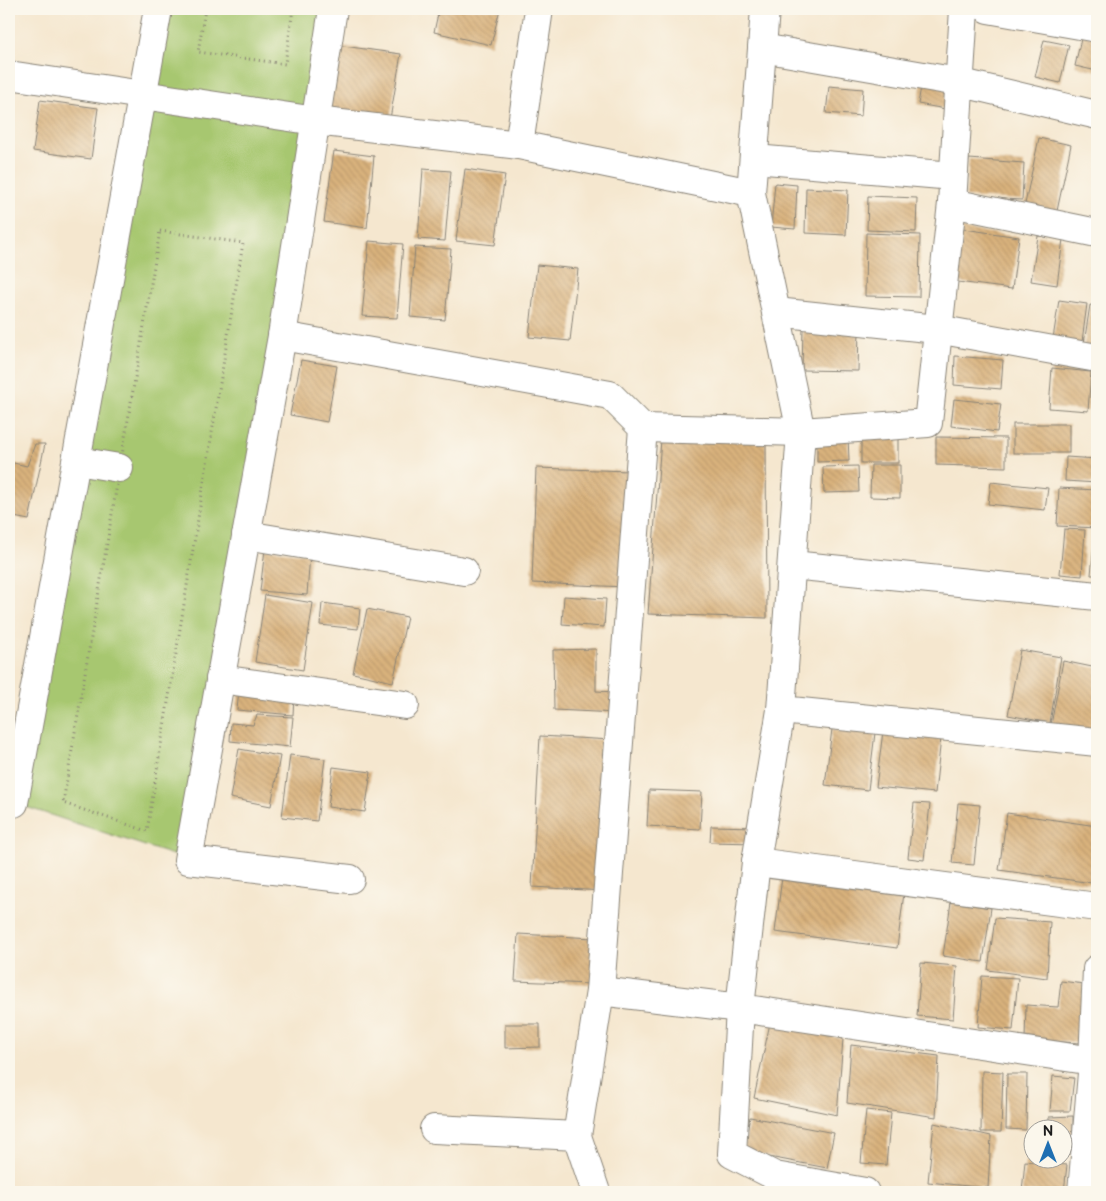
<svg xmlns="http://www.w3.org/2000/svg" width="1106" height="1201" font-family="'Balsamiq Sans',sans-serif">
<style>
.park{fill:#a7c770;stroke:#627246}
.building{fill:url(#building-back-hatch)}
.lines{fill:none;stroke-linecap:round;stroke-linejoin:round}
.minor-casing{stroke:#888276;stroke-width:30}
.path{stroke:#888276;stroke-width:3;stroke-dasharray:1 4;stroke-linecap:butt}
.minor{stroke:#fff;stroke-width:28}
</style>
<defs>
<pattern id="building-back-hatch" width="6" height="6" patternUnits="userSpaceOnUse" patternTransform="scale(1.25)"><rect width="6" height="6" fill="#d9b27d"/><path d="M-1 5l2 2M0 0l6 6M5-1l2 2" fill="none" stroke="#ba986b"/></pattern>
</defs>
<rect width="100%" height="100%" fill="#fbf7ec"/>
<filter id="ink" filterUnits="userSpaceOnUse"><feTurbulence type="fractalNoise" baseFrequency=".02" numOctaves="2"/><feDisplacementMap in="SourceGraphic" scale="10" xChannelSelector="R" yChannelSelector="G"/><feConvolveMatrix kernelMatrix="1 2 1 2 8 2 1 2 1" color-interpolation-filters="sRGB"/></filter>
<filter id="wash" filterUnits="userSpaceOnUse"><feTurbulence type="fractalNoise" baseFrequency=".0096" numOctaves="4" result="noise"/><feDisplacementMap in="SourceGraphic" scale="20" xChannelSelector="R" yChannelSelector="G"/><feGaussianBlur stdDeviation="1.12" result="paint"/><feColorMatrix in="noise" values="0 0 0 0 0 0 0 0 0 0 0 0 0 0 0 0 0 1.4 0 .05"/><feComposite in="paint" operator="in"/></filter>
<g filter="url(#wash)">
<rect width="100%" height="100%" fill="#f5e7cf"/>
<path class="park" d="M158,9H333L188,860L14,803Z"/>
<g id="blocks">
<g class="building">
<path d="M9,9H13L10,32H9Z"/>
<path d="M439,9H500L491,45L434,32Z"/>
<path d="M1082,34L1097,38V71L1075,66Z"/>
<path d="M1044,40L1069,45L1060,83L1035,77Z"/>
<path d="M336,45L401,54L389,125L324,115Z"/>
<path d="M922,81L954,86L951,110L918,104Z"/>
<path d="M829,86L863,89L861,116L826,113Z"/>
<path d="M40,100L98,108L91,159L33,151Z"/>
<path d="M1039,138L1071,145L1057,211L1025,204Z"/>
<path d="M334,151L374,156L367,228L324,222Z"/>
<path d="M969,159L1024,163L1022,200L966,197Z"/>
<path d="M423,169L451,171L445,241L418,239Z"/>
<path d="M465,169L505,175L495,245L456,241Z"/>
<path d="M775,183L797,185L795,229L771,227Z"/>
<path d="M806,188L848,190L846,235L805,233Z"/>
<path d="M868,196L917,198L916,232L867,230Z"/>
<path d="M957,228L1019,237L1012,289L950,281Z"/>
<path d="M866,233L920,235L919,297L865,296Z"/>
<path d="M1038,236L1063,239L1057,285L1031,281Z"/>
<path d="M369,241L403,244L397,318L362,316Z"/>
<path d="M415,247L451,249L445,320L410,317Z"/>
<path d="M537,265L578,269L570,341L529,337Z"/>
<path d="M1059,300L1087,304L1081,349L1052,345Z"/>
<path d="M1090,305L1097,306V352L1083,350Z"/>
<path d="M803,328L859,329L858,371L802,370Z"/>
<path d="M955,356L1003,360L1001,389L954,385Z"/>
<path d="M301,360L337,366L327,422L290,415Z"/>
<path d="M1052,368L1091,372L1088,411L1049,408Z"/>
<rect x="1094" y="373" width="3" height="38"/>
<path d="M954,399L1001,404L997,432L951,426Z"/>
<rect x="1013" y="424" width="56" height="29"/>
<rect x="861" y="433" width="37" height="30"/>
<path d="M848,435L849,461L817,462V436Z"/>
<path d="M936,437L1006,438V467L936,465Z"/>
<path d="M661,439L766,442L767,618L648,614Z"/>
<path d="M35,444H45L29,520L9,516V462L27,466Z"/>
<path d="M1066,457L1097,459V483L1065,481Z"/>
<path d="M871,465H900V498L870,497Z"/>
<path d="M858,466L859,492L824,493L823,467Z"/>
<path d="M536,468L630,471L626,587L532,583Z"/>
<path d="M991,482L1048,488L1045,510L988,504Z"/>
<path d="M1059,488L1097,490V528L1057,526Z"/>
<path d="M1064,529L1085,530L1082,576L1060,574Z"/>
<path d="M1095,532H1097V575H1091Z"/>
<path d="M265,549L310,554L307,595L260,591Z"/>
<path d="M265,595L313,603L303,670L255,662Z"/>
<path d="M564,596L606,599L604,627L562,624Z"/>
<path d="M322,603L360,608L358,629L320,625Z"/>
<path d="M367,609L407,617L393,682L353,673Z"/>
<path d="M596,649V691L616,692L617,713L554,710L553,650Z"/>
<path d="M1020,650L1061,657L1050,723L1008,715Z"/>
<path d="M1063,661L1097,668V734L1051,725Z"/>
<path d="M239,690L294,695L293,715L237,710Z"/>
<path d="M257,715L293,717L290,747L230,741L231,723L253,725Z"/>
<path d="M832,729L875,733L868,790L825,785Z"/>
<path d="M883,731L941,738L935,793L876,787Z"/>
<path d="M540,736L612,740L604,891L532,887Z"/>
<path d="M239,749L280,756L271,806L230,798Z"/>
<path d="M290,755L325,759L317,821L282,817Z"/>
<path d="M333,767L371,772L365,812L328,807Z"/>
<path d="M649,790L702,792L700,829L647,826Z"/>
<path d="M914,803L930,804L924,860L908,858Z"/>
<path d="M958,803L980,805L974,865L952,863Z"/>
<path d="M1007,813L1097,826L1092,883L999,870Z"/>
<path d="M711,826L756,827V843L710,842Z"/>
<path d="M782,877L904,893L897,948L775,932Z"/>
<path d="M951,902L991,908L983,962L943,956Z"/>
<path d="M995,918L1050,922L1047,978L988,970Z"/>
<path d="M518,934L594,938L592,984L515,981Z"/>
<path d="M921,963L957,966L953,1019L917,1016Z"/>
<path d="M982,976L1018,978L1013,1030L978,1027Z"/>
<path d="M1061,981L1084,984L1080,1043L1025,1040L1026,1005L1058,1007Z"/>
<path d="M770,1023L843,1039L837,1115L754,1098Z"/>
<path d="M505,1024H540V1047L505,1048Z"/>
<path d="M851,1045L939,1056L936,1117L847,1103Z"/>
<path d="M982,1071L1003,1072L1001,1132H981Z"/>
<path d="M1007,1074H1027L1026,1130L1006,1129Z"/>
<path d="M1053,1076L1074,1078L1070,1111H1050Z"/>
<path d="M866,1110L891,1113L886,1165L861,1163Z"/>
<path d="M1073,1116V1137H1064V1128H1049V1117Z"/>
<path d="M750,1117L834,1133L827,1168L743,1152Z"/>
<path d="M934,1123L991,1136L988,1188L928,1182Z"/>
<path d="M1025,1161L1067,1165L1064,1192H1022Z"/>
</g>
</g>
</g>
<g filter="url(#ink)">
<use href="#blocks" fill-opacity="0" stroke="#888276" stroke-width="1"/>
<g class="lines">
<defs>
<g id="minor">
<path d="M333,9L282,336L188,860L350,879"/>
<path d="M765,9L751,193L801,432L781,710L1097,742"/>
<path d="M988,9L1097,28"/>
<path d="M762,48L958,82L1097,115"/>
<path d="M9,75L316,121L519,145L751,193"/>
<path d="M519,145L539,9"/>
<path d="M754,159L953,176"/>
<path d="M952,203L1097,233"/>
<path d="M776,312L937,329L1097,358"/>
<path d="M282,336L610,395L643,428L600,991"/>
<path d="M643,428L801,432L928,423L952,203L964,9"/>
<path d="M77,461L119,468"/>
<path d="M246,535L464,571"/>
<path d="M792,565L1097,596"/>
<path d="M220,679L405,705"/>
<path d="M14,803L158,9"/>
<path d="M756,862L1097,907"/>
<path d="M434,1129L577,1136"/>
<path d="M596,1192L577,1136L600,991L740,1008L756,862L781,710"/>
<path d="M865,1192L775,1176L732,1154L740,1008L1093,1061"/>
<path d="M1082,1192L1093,1061L1097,969"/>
</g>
</defs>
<use href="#minor" class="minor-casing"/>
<g class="path">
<path d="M205,9L198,52L285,64L293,9"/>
<path d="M160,231L243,243L147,831L63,803Z"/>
</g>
<use href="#minor" class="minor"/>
</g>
</g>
<rect width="1106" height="1201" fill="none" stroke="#fbf7ec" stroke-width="30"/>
<g transform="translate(1048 1144)"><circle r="24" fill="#fbf7ec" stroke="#a29f99"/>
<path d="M0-4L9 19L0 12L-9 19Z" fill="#1f6fb2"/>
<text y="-8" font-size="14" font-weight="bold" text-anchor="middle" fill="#1c1c1c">N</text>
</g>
</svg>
